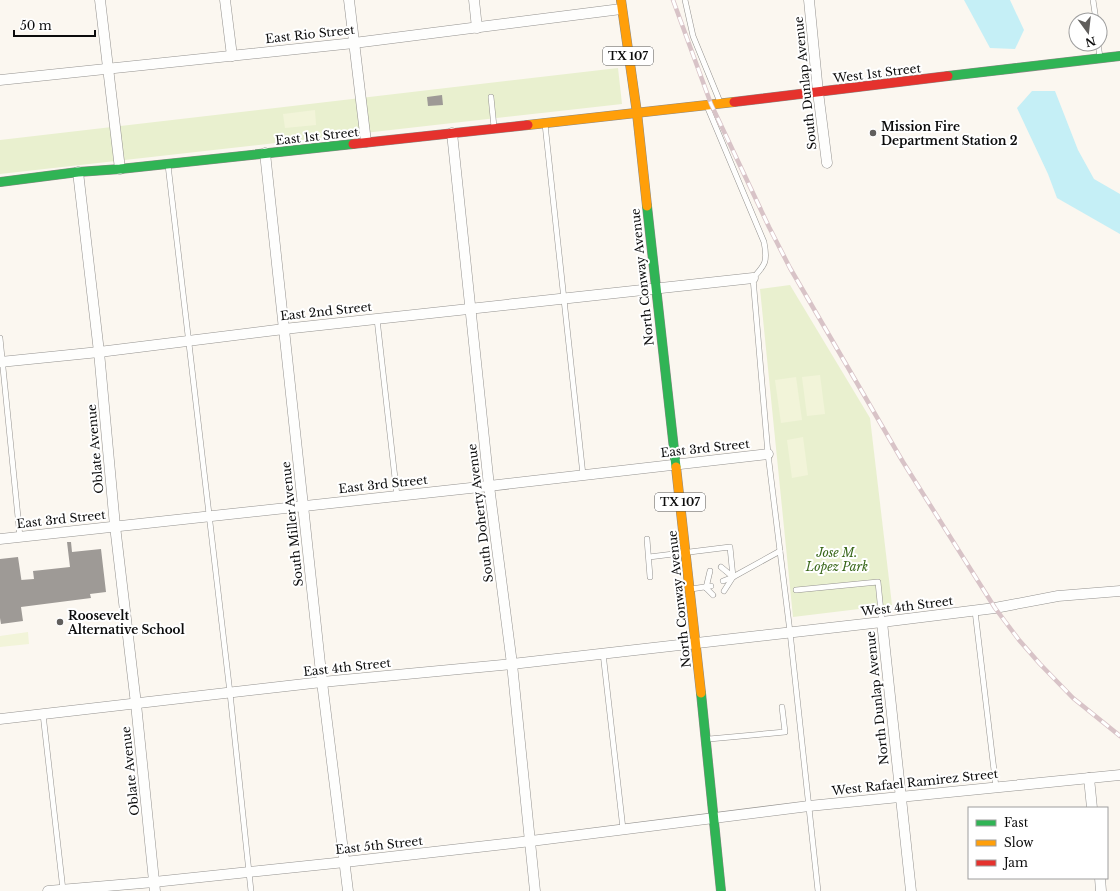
<svg xmlns="http://www.w3.org/2000/svg" width="1120" height="891" font-family="'Libre Baskerville',serif">
<style>
.green{fill:#e9f0cf}
.pitch{fill:#f2f4d9}
.water{fill:#c5eff6}
.building{fill:#9e9a96}
.lines{fill:none;stroke-linecap:round;stroke-linejoin:round}
.lane-casing{stroke:#94928f;stroke-width:6}
.street-casing{stroke:#94928f;stroke-width:11}
.fast-casing{stroke:#8a8885;stroke-width:10}
.slow-casing{stroke:#8a8885;stroke-width:10}
.jam-casing{stroke:#8a8885;stroke-width:10}
.lane{stroke:#fefefd;stroke-width:5}
.street{stroke:#fefefd;stroke-width:10}
.fast{stroke:#30b455;stroke-width:9}
.slow{stroke:#ff9f0a;stroke-width:9}
.jam{stroke:#e5322d;stroke-width:9}
.rail-casing{stroke:#d8c3c7;stroke-width:4.5}
.rail{stroke:#fff;stroke-width:3;stroke-dasharray:9;stroke-linecap:butt}
.poi-dot{fill:#605e5c;stroke:#fff;stroke-width:1.5}
.labels{text-anchor:middle;dominant-baseline:central;stroke-width:4;stroke-linejoin:round;paint-order:stroke}
.shield{fill:#fff;stroke:#555;stroke-width:1}
.shield-label{font-size:11px;font-weight:bold;fill:#0c0c0c}
.street-label{font-size:12px;fill:#0c0c0c;stroke:#fff}
.poi-label{font-size:12px;font-weight:bold;fill:#0c0c0c;stroke:#fff;text-anchor:start}
.park-label{font-size:12px;font-style:italic;fill:#39671a;stroke:#fff}
</style>
<rect width="100%" height="100%" fill="#fbf7f0"/>
<g class="green">
<path d="M618,68L622,104L0,174V140Z"/>
<path d="M790,285L870,418L892,605L793,617L760,289Z"/>
</g>
<g class="pitch">
<path d="M315,110L316,125L285,128L283,114Z"/>
<path d="M820,375L825,414L807,416L802,377Z"/>
<path d="M796,377L802,420L781,423L775,380Z"/>
<path d="M803,437L808,475L792,478L787,440Z"/>
<path d="M28,632L29,644L0,647V636Z"/>
</g>
<g class="water">
<path d="M964,0H1010L1024,30L1015,49L990,48Z"/>
<path d="M1032,91H1055L1078,150L1094,179L1120,194V234L1057,198L1048,174L1017,108Z"/>
</g>
<g class="building">
<path d="M442,95L443,105L428,106L427,97Z"/>
<path d="M67,542H71L72,552L101,549L106,592L90,594L91,598L21,607L23,621L1,624L0,618V559L18,557L22,584L21,580L34,579L33,571L70,567Z"/>
</g>
<g class="lines">
<defs>
<g id="lane">
<path d="M685,0L693,36L720,102"/>
<path d="M1093,0L1096,20"/>
<path d="M1098,44L1100,57"/>
<path d="M491,97L494,127"/>
<path d="M707,106L764,242C768,262 765,265 753,278L768,454L790,632L818,891"/>
<path d="M545,124L583,475"/>
<path d="M168,165L230,693L251,891"/>
<path d="M377,319L397,496"/>
<path d="M0,338L20,537"/>
<path d="M647,539L650,577"/>
<path d="M649,557L730,547L733,577L780,551"/>
<path d="M721,567L733,577"/>
<path d="M723,581L733,577"/>
<path d="M706,588L710,571"/>
<path d="M706,588L713,595"/>
<path d="M691,589L711,586"/>
<path d="M796,590L878,582L882,622"/>
<path d="M724,591L733,577"/>
<path d="M975,611L996,787"/>
<path d="M603,653L623,829"/>
<path d="M43,714L63,890"/>
<path d="M709,739L785,732L782,707"/>
</g>
<g id="street">
<path d="M100,0L120,169"/>
<path d="M225,0L232,56"/>
<path d="M349,0L366,142"/>
<path d="M474,0L477,28"/>
<path d="M809,0L818,92L827,163"/>
<path d="M0,80L354,43L621,9"/>
<path d="M452,133L489,486L512,664L535,891"/>
<path d="M265,153L322,682L348,891"/>
<path d="M78,172L99,352L115,526L136,704L155,891"/>
<path d="M0,362L99,352L284,329L753,278"/>
<path d="M0,539L489,486L768,454"/>
<path d="M882,622L911,891"/>
<path d="M0,719L322,682L512,664L882,622L995,608L1058,596L1120,591"/>
<path d="M1089,778L1092,808"/>
<path d="M1100,878L1101,891"/>
<path d="M48,891L154,882L345,862L531,841L809,806L1120,775"/>
</g>
<g id="fast">
<path d="M948,76L1120,56"/>
<path d="M0,182L78,172L120,169L353,144"/>
<path d="M647,206L676,467"/>
<path d="M701,693L721,891"/>
</g>
<g id="slow">
<path d="M621,0L637,113L647,206"/>
<path d="M528,125L734,102"/>
<path d="M676,467L701,693"/>
</g>
<g id="jam">
<path d="M734,102L948,76"/>
<path d="M353,144L528,125"/>
</g>
</defs>
<use href="#lane" class="lane-casing"/>
<use href="#street" class="street-casing"/>
<use href="#fast" class="fast-casing"/>
<use href="#slow" class="slow-casing"/>
<use href="#jam" class="jam-casing"/>
<use href="#lane" class="lane"/>
<use href="#street" class="street"/>
<use href="#fast" class="fast"/>
<use href="#slow" class="slow"/>
<use href="#jam" class="jam"/>
<defs>
<path id="rail" d="M673,0L711,104L769,227L790,268L903,462L995,608L1019,640L1040,664L1073,698L1120,736"/>
</defs>
<use href="#rail" class="rail-casing"/>
<use href="#rail" class="rail"/>
</g>
<g class="poi-dot">
<circle cx="873" cy="133" r="4"/>
<circle cx="60" cy="622" r="4"/>
</g>
<g class="labels">
<g class="shield">
<rect x="603" y="47" width="50" height="18" rx="3"/>
<rect x="655" y="493" width="50" height="18" rx="3"/>
</g>
<g class="shield-label">
<text x="628" y="56">TX 107</text>
<text x="680" y="502">TX 107</text>
</g>
<g class="street-label">
<text transform="translate(310 34) rotate(-6)">East Rio Street</text>
<text transform="translate(877 73) rotate(-7)">West 1st Street</text>
<text transform="translate(805 83) rotate(-96)">South Dunlap Avenue</text>
<text transform="translate(317 136) rotate(-6)">East 1st Street</text>
<text transform="translate(642 277) rotate(-96)">North Conway Avenue</text>
<text transform="translate(326 311) rotate(-6)">East 2nd Street</text>
<text transform="translate(705 448) rotate(-6)">East 3rd Street</text>
<text transform="translate(95 449) rotate(-95)">Oblate Avenue</text>
<text transform="translate(383 484) rotate(-6)">East 3rd Street</text>
<text transform="translate(480 513) rotate(-97)">South Doherty Avenue</text>
<text transform="translate(61 519) rotate(-6)">East 3rd Street</text>
<text transform="translate(292 524) rotate(-96)">South Miller Avenue</text>
<text transform="translate(679 599) rotate(-96)">North Conway Avenue</text>
<text transform="translate(907 606) rotate(-7)">West 4th Street</text>
<text transform="translate(347 667) rotate(-6)">East 4th Street</text>
<text transform="translate(877 698) rotate(-96)">North Dunlap Avenue</text>
<text transform="translate(130 771) rotate(-96)">Oblate Avenue</text>
<text transform="translate(915 782) rotate(-6)">West Rafael Ramirez Street</text>
<text transform="translate(379 845) rotate(-6)">East 5th Street</text>
</g>
<g class="poi-label">
<text x="881" y="126">Mission Fire<tspan x="881" dy="14">Department Station 2</tspan></text>
<text x="68" y="615">Roosevelt<tspan x="68" dy="14">Alternative School</tspan></text>
</g>
<g class="park-label">
<text x="837" y="552">Jose M.<tspan x="837" dy="14">Lopez Park</tspan></text>
</g>
</g>
<rect x="968" y="807" width="140" height="72" fill="#ffffff" stroke="#9e9e9e"/>
<rect x="976" y="820" width="20" height="6" fill="#30b455" stroke="#9e9e9e"/>
<text x="1004" y="827" font-size="12" fill="#0c0c0c">Fast</text>
<rect x="976" y="840" width="20" height="6" fill="#ff9f0a" stroke="#9e9e9e"/>
<text x="1004" y="847" font-size="12" fill="#0c0c0c">Slow</text>
<rect x="976" y="860" width="20" height="6" fill="#e5322d" stroke="#9e9e9e"/>
<text x="1004" y="867" font-size="12" fill="#0c0c0c">Jam</text>
<g transform="translate(1088 32) rotate(165)"><circle r="19" fill="#ffffff" stroke="#9e9e9e"/>
<path d="M0-3L7 15L0 10L-7 15Z" fill="#605e5c"/>
<text y="-6" font-size="11" font-weight="bold" text-anchor="middle" fill="#0c0c0c">N</text>
</g>
<path d="M14 30v6h81v-6" fill="none" stroke="#0c0c0c" stroke-width="2"/>
<text x="20" y="30" font-size="12" fill="#0c0c0c" stroke="#ffffff" stroke-width="3" paint-order="stroke">50 m</text>
</svg>
